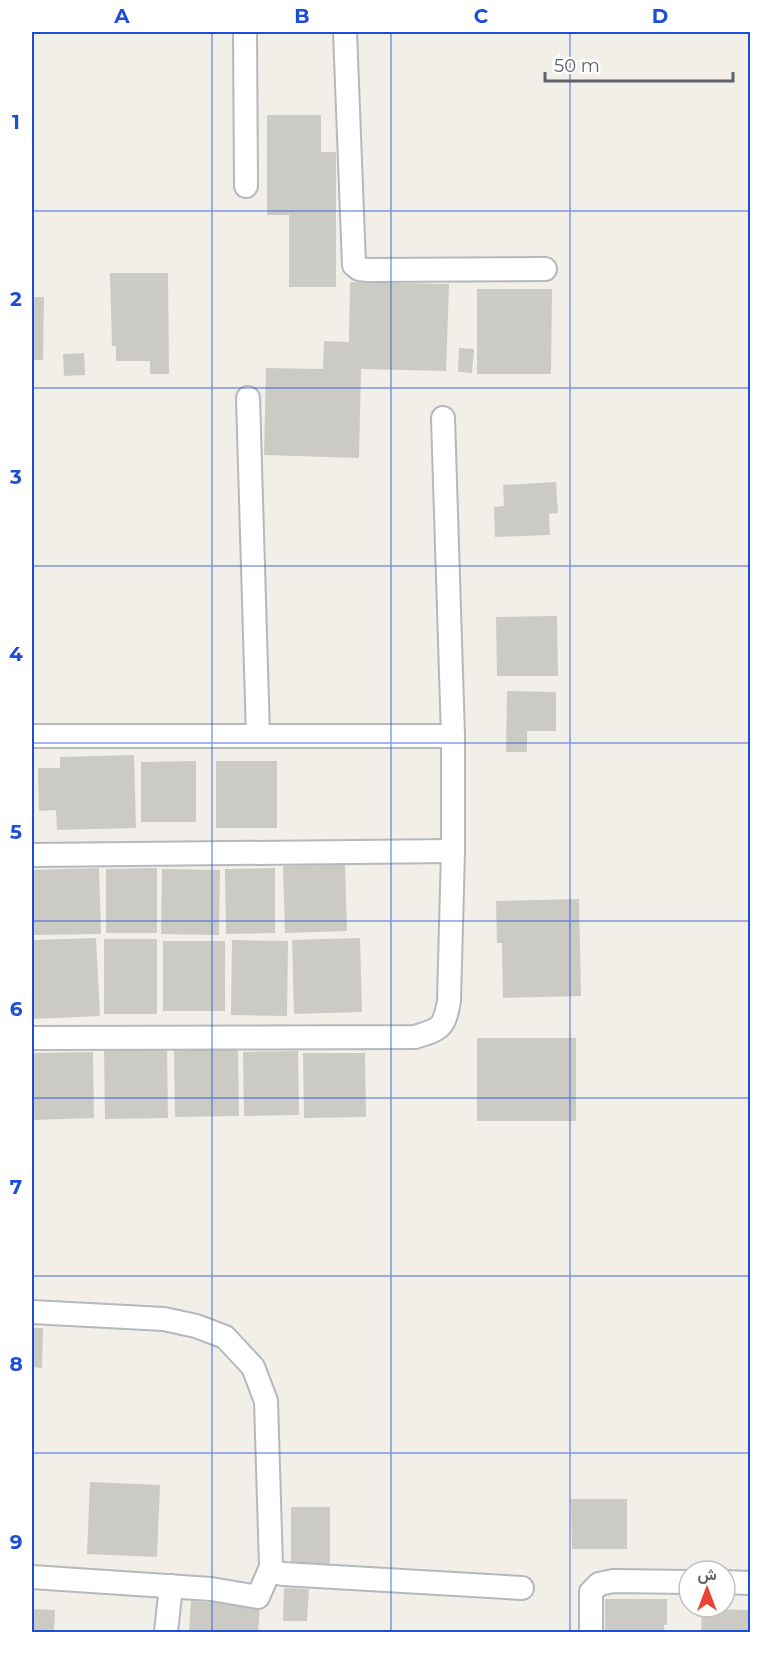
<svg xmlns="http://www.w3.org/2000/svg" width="782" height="1664" font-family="Montserrat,Vazirmatn,sans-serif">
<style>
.building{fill:#cccac5}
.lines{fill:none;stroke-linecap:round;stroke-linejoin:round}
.minor-casing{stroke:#b5b8bc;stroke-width:26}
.minor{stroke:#fff;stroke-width:22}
.grid{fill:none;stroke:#1d4ed8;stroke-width:1.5;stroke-opacity:0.55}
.neatline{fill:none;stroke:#1d4ed8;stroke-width:2}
.grid-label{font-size:20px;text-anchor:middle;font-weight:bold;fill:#1d4ed8}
</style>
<rect width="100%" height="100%" fill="#f1efe8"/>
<g class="building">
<path d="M267,115H321V152H336V287H289V215H267Z"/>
<path d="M110,273H168L169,374H150V361H116V346H112Z"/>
<path d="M350,282L449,284L446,371L361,369L359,458L264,455L266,368L323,369L324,341L349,342Z"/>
<path d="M477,289H552L551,374H477Z"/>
<path d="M32,297H44L43,360H32Z"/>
<path d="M459,348L474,349L472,373L458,372Z"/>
<path d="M84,353L85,375L64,376L63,354Z"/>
<path d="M556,482L558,513L549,514L550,535L495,537L494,507L504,506L503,485Z"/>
<path d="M557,616L558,676H497L496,617Z"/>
<path d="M507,691L556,692V731H527V752H506Z"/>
<path d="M134,755L136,828L57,830L56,810L39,811L38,768H60V757Z"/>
<path d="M196,761V822H141V762Z"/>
<rect x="216" y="761" width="61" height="67"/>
<path d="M345,864L347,931L285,933L283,866Z"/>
<path d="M99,868L101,934L32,935V870Z"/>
<path d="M157,868V933H106V869Z"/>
<path d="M275,868V933L226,934L225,869Z"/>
<path d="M162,869L220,870L219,935L161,934Z"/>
<path d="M579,899L581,996L503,998L502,943H497L496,901Z"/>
<path d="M96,938L100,1016L32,1019V940Z"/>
<path d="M360,938L362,1012L294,1014L292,940Z"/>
<rect x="104" y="939" width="53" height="75"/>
<path d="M232,940L288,941L287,1016L231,1015Z"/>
<rect x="163" y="941" width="62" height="70"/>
<rect x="477" y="1038" width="99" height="83"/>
<path d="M167,1047L168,1118L105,1119L104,1048Z"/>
<path d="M238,1049L239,1116L175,1117L174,1050Z"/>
<path d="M298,1051L299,1115L244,1116L243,1052Z"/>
<path d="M93,1052L94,1118L32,1120V1053Z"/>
<path d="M303,1053H365L366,1117L304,1118Z"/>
<path d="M32,1328H43L42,1368L32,1367Z"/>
<path d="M90,1482L160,1485L157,1557L87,1554Z"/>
<path d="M571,1499H627V1549H572Z"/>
<rect x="291" y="1507" width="39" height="57"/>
<path d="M284,1588L309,1589L307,1621H283Z"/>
<path d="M605,1599H667V1625H664V1632H605Z"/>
<path d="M191,1601L260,1606L258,1632H189Z"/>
<path d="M32,1609L55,1610L54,1632H32Z"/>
<path d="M702,1609L749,1610L748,1632H701Z"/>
</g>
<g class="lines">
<defs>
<g id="minor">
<path d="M245,32L246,186"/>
<path d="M345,32L354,265L359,269L368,270L545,269"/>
<path d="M248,398L258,736"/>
<path d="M443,418L453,736"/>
<path d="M32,736H453V851L449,1001C444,1029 440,1029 415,1037L32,1038"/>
<path d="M32,855L453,851"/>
<path d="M32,1312L164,1319L196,1326L225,1337L253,1367L266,1401L271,1567L258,1597L211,1589L32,1577"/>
<path d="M271,1567L275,1572L283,1574L522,1588"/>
<path d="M725,1582L750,1583"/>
<path d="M166,1632L171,1586"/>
<path d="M591,1632V1592L599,1584L613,1581L689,1582"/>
</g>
</defs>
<use href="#minor" class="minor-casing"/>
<use href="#minor" class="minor"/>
</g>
<path class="grid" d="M212,32V1632M391,32V1632M570,32V1632M32,211H750M32,388H750M32,566H750M32,743H750M32,921H750M32,1098H750M32,1276H750M32,1453H750"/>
<rect width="782" height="1664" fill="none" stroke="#ffffff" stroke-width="66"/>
<g transform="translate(707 1589)"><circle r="28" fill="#ffffff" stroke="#bfc1c3" stroke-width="1.5"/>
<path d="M0-4.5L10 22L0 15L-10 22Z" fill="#ea4335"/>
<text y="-9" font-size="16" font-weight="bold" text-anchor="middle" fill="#5f6368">ش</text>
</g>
<path d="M545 72v9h188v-9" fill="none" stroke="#5f6368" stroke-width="3"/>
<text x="554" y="72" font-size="18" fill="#5f6368" stroke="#ffffff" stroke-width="4.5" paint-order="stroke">50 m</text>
<rect x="33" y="33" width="716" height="1598" class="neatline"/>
<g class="grid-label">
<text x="122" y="23">A</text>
<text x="302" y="23">B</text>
<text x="481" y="23">C</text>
<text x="660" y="23">D</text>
<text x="16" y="129">1</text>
<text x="16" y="306">2</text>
<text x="16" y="484">3</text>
<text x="16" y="661">4</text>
<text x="16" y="839">5</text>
<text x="16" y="1016">6</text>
<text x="16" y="1194">7</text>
<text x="16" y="1371">8</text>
<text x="16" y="1549">9</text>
</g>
</svg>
